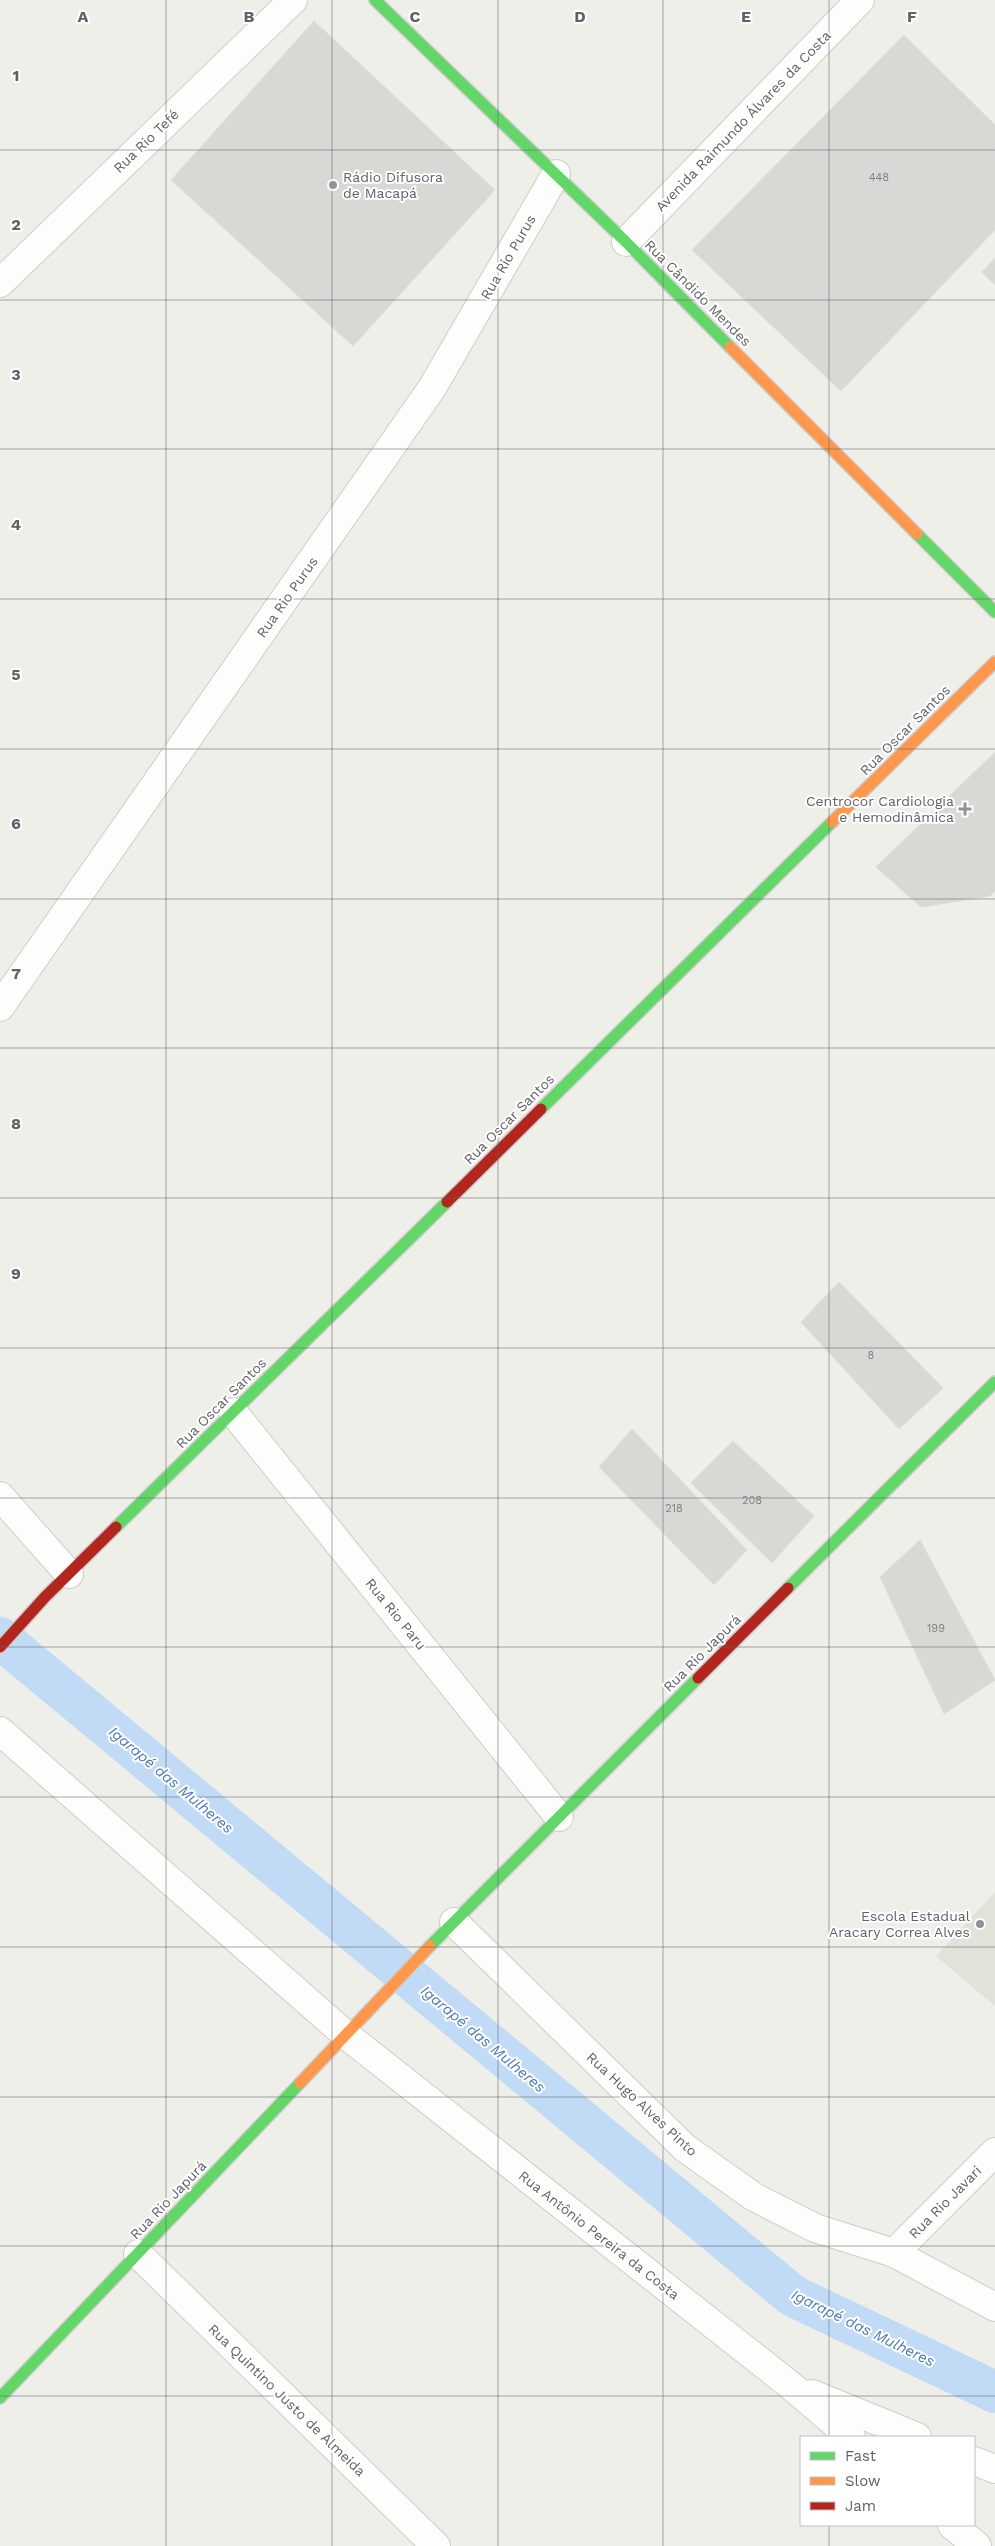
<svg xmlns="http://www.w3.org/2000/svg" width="995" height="2546" font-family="'Work Sans',sans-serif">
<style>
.education{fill:#e2e1da}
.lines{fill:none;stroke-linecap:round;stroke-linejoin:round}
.canal{stroke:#c1dbf7;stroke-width:42}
.building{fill:#d9d8d5;stroke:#deddd9}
.street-casing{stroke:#cccdcc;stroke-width:30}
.fast-casing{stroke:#cdcdcd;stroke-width:14}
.slow-casing{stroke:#cdcdcd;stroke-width:14}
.jam-casing{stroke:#cdcdcd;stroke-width:14}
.street{stroke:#fdfdfc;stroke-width:28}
.fast{stroke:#63d668;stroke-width:11}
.slow{stroke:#ff974d;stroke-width:11}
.jam{stroke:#b3261e;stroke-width:11}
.grid{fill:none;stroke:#5f6268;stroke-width:1;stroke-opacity:0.55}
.poi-dot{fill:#919396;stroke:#fff;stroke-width:2}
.labels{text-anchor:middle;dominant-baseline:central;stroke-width:4;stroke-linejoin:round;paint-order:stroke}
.number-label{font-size:11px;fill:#7e8084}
.street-label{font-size:14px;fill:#5f6268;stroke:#fff}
.poi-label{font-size:14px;fill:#5f6268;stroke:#fff;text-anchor:end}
.water-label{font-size:15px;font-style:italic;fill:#4b76b8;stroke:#fff}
.grid-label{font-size:16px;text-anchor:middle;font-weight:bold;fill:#5f6268;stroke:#fff;stroke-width:4;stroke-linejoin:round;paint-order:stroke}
</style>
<rect width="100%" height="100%" fill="#efefea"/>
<path class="education" d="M995,1892V2006L936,1956Z"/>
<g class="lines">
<path class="canal" d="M0,1638L793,2296L995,2392"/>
</g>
<g class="building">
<path d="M314,21L495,190L353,346L171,180Z"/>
<path d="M904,35L995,125V230L841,391L692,250Z"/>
<path d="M995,258V285L982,272Z"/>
<path d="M995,752V891L990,896L921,907L876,867Z"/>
<path d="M839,1282L943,1388L899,1429L801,1322Z"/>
<path d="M632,1429L747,1550L714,1585L599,1467Z"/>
<path d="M733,1441L814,1516L772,1563L691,1483Z"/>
<path d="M920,1540L995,1680L944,1714L880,1577Z"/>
</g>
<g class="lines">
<defs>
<g id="street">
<path d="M626,242L860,0"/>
<path d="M0,283L293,0"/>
<path d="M0,1007L432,388L556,174"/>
<path d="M233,1412L559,1817"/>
<path d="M0,1496L69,1574"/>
<path d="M0,1731L346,2035L790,2385L851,2437"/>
<path d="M454,1922L685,2148L754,2197L815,2228L894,2253L995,2307"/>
<path d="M894,2253L995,2152"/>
<path d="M138,2254L436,2546"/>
<path d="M812,2394L917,2437"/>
<path d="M974,2461L995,2469"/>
<path d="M952,2525L977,2546"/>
</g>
<g id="fast">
<path d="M375,0L626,242L730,347"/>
<path d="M917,534L995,612"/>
<path d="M541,1109L832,822"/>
<path d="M116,1527L447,1202"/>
<path d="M788,1588L995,1382"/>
<path d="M430,1946L698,1678"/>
<path d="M0,2398L300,2083"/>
</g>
<g id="slow">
<path d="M730,347L917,534"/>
<path d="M832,822L995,662"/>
<path d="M300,2083L430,1946"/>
</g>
<g id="jam">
<path d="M447,1202L541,1109"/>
<path d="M0,1647L45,1597L116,1527"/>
<path d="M698,1678L788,1588"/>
</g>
</defs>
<use href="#street" class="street-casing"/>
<use href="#fast" class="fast-casing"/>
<use href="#slow" class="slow-casing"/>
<use href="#jam" class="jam-casing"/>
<use href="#street" class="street"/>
<use href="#fast" class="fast"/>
<use href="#slow" class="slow"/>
<use href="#jam" class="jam"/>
</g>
<path class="grid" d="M166,0V2546M332,0V2546M498,0V2546M663,0V2546M829,0V2437M0,150H995M0,300H995M0,449H995M0,599H995M0,749H995M0,899H995M0,1048H995M0,1198H995M0,1348H995M0,1498H995M0,1647H995M0,1797H995M0,1947H995M0,2097H995M0,2246H995M0,2396H995M829,2525V2546"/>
<g class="poi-dot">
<circle cx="333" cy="185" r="5"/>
<path d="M962.5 801.5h5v5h5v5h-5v5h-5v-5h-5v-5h5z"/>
<circle cx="980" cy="1924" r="5"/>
</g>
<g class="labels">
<g class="number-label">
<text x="879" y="177">448</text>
<text x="871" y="1355">8</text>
<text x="752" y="1500">208</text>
<text x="674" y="1508">218</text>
<text x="936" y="1628">199</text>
</g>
<g class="street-label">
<text transform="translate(743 121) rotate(-46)">Avenida Raimundo Álvares da Costa</text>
<text transform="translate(146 141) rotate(-44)">Rua Rio Tefé</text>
<text transform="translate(508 257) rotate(-60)">Rua Rio Purus</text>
<text transform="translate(698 293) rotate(45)">Rua Cândido Mendes</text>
<text transform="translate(287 597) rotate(-55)">Rua Rio Purus</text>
<text transform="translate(905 730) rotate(-45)">Rua Oscar Santos</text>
<text transform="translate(509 1119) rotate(-45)">Rua Oscar Santos</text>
<text transform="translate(221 1403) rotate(-45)">Rua Oscar Santos</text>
<text transform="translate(396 1614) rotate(51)">Rua Rio Paru</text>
<text transform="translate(702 1653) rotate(-45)">Rua Rio Japurá</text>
<text transform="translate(642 2104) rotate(43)">Rua Hugo Alves Pinto</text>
<text transform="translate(168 2200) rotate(-46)">Rua Rio Japurá</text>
<text transform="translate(945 2202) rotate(-45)">Rua Rio Javari</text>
<text transform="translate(599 2235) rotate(38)">Rua Antônio Pereira da Costa</text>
<text transform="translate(287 2400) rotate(44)">Rua Quintino Justo de Almeida</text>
</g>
<g class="poi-label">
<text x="343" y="177" text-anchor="start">Rádio Difusora<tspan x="343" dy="16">de Macapá</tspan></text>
<text x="954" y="801">Centrocor Cardiologia<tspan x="954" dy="16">e Hemodinâmica</tspan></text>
<text x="970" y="1916">Escola Estadual<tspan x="970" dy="16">Aracary Correa Alves</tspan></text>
</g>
<g class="water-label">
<text transform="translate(171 1780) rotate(40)">Igarapé das Mulheres</text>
<text transform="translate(483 2039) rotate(40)">Igarapé das Mulheres</text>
<text transform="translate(863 2328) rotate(26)">Igarapé das Mulheres</text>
</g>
</g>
<g class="grid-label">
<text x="83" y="22">A</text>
<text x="249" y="22">B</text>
<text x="415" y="22">C</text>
<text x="580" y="22">D</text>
<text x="746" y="22">E</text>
<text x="912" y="22">F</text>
<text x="16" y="81">1</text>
<text x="16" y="230">2</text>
<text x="16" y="380">3</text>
<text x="16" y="530">4</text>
<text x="16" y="680">5</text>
<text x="16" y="829">6</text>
<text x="16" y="979">7</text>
<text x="16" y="1129">8</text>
<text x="16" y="1279">9</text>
</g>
<rect x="800" y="2436" width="175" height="90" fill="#ffffff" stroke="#bfc0c3"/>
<rect x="810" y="2452" width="25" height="8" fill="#63d668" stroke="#bfc0c3"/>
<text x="845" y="2461" font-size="15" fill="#5f6268">Fast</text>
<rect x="810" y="2477" width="25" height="8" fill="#ff974d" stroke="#bfc0c3"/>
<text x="845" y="2486" font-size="15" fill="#5f6268">Slow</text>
<rect x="810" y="2502" width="25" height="8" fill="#b3261e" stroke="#bfc0c3"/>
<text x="845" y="2511" font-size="15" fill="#5f6268">Jam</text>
</svg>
